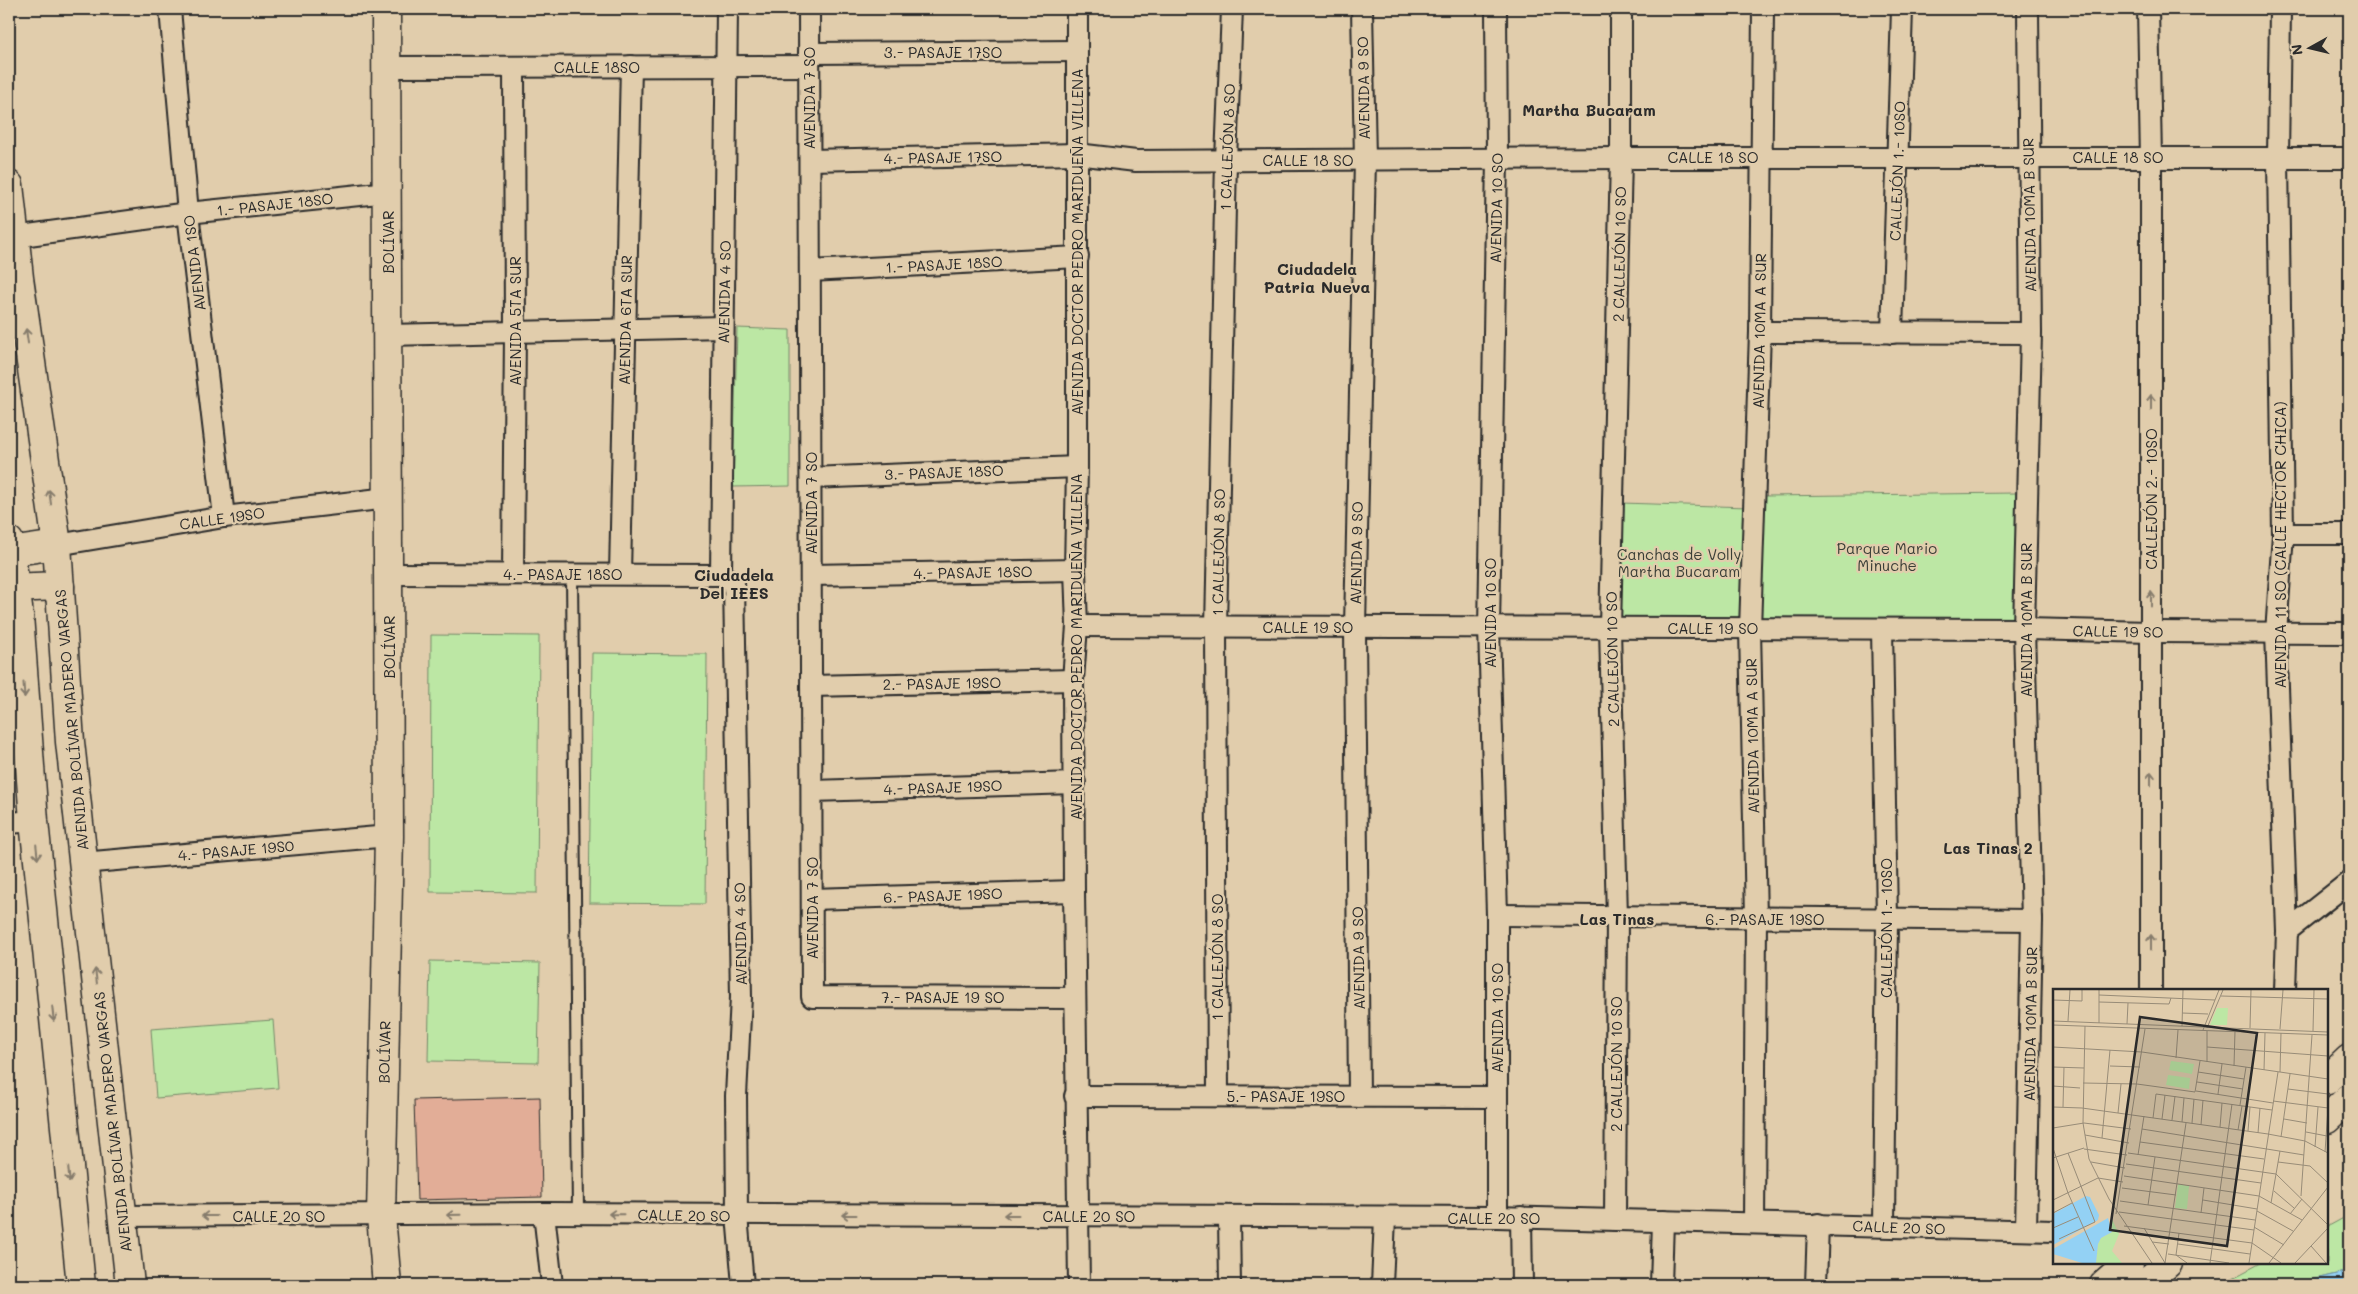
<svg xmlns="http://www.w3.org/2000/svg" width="2358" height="1294" font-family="Mali,sans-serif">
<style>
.green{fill:#bce7a4;stroke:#748968}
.water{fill:#93d1f4;stroke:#698fa4}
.building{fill:#e2ad97;stroke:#2b2b2b}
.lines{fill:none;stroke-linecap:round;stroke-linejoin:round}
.lane-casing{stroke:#2b2b2b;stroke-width:14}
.street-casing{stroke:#2b2b2b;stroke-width:24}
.secondary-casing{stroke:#2b2b2b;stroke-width:31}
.primary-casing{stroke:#2b2b2b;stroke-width:31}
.lane{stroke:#e1cdac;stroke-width:10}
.street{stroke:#e1cdac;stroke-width:20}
.secondary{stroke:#e1cdac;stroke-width:28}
.primary{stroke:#e1cdac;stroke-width:28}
.oneway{stroke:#867c6c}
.labels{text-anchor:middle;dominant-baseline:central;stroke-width:4.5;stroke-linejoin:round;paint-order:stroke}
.street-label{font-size:15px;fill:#2b2b2b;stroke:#e1cdac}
.park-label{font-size:15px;fill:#3a3e37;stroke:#e1cdac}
.neighbourhood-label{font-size:16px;font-weight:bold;fill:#2b2b2b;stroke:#e1cdac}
.inset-road{fill:none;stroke:#988c78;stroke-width:1}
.view{fill:#2b2b2b;fill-opacity:0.15;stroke:#2b2b2b;stroke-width:2.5}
.inset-edge{fill:none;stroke:#2b2b2b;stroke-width:2.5}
</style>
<rect width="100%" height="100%" fill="#e1cdac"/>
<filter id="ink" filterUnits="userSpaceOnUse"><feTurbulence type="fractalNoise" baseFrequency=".02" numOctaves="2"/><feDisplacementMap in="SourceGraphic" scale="10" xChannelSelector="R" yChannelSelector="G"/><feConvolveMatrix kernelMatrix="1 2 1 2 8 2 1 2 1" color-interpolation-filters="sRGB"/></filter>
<g filter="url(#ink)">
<g class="green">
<path d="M737,328L790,330V486L733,487Z"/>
<path d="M2016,493V620L1759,621L1765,496Z"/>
<path d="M1621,503L1748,507L1744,620H1620Z"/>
<path d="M431,635L539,636L537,893L430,892Z"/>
<path d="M592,653L707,654L705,904L589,903Z"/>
<path d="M430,961L540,963L538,1063L428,1061Z"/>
<path d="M273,1020L278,1088L156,1098L151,1029Z"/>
<path d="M2349,1215V1271L2290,1285H2226L2229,1280L2261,1263H2327V1227Z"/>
</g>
<path class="water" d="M2349,1271V1285H2290Z"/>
<path class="building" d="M540,1097L542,1197L417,1200L414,1100Z"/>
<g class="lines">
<defs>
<path id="lane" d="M572,574L578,1214"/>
<g id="street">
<path d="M170,9L188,213L224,517"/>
<path d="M809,9L812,997L1074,998"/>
<path d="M1077,9V467L1075,570L1077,626L1073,680L1074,891L1079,1285"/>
<path d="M1496,9L1497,158L1489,628L1497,915V1217"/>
<path d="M2148,9L2151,158V990"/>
<path d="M2280,9L2278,158L2283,534L2276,633L2287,931L2285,990"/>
<path d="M809,53L1077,51"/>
<path d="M386,67L809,66"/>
<path d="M810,160L1077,154L1136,161L1621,158H2349"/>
<path d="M14,237L188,213L388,192"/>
<path d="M810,271L1078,257"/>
<path d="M1760,332L2031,333"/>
<path d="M1892,333L1902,9"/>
<path d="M388,335L723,327"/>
<path d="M811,478L1077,467"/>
<path d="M2283,534H2349"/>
<path d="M57,545L224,517L388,498"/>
<path d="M389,574L721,575L734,583L741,997L736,1096L737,1215L743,1285"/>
<path d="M513,574L515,332L514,67"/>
<path d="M620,574L631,66"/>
<path d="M721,575L727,9"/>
<path d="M811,575L1075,570"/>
<path d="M1077,626L2024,629L2151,632L2349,633"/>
<path d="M1882,629L1887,919L1884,1226"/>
<path d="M811,686L1073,680"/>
<path d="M812,791L1075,783"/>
<path d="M9,823L34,821"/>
<path d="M82,863L389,836"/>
<path d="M812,899L1074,891"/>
<path d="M1497,915L2032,920"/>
<path d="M2287,931L2349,882"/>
<path d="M1075,1096L1497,1097"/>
<path d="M1218,1096L1216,627L1226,160L1232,9"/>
<path d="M1359,1097L1355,627L1365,159L1362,9"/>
<path d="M544,1213L552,1285"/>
<path d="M123,1216L544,1213L1497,1217L2054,1231"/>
<path d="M1229,1217L1230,1285"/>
<path d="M1521,1217L1522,1285"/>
<path d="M1615,1220L1617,918L1610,628L1621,158V9"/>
<path d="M1754,1223L1756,919L1750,629L1760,332L1763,9"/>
<path d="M2026,1230L2032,920L2024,629L2031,333L2028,9"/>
<path d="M1382,1285L1385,1218"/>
<path d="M1661,1285L1663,1221"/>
<path d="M1816,1285L1818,1224"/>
</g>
<g id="secondary">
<path d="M386,9L389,836L381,1216L387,1285"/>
<path d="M9,552L57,545"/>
<path d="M9,588L60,586"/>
<path d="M2327,1080L2349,1059"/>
<path d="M2327,1119L2349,1098"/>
<path d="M2104,1285L2129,1263"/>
<path d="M2143,1285L2168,1263"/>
</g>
<g id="primary">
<path d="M9,185L19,278L57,545L70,742L130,1285"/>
<path d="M9,541L19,615L34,821L81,1285"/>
</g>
</defs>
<use href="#lane" class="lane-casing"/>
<use href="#street" class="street-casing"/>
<use href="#secondary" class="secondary-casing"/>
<use href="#primary" class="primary-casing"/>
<use href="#lane" class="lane"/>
<use href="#street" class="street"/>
<use href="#secondary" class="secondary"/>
<use href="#primary" class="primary"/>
</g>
<defs><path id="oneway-shaft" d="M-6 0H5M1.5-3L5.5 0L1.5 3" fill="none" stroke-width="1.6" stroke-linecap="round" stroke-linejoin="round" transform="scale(1.25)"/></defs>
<g class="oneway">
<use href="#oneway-shaft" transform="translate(27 336) rotate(-98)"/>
<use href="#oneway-shaft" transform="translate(2151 402) rotate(-90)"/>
<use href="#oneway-shaft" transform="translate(50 497) rotate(-98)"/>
<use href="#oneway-shaft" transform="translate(2151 599) rotate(-90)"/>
<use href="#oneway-shaft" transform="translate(24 690) rotate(86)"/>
<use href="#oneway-shaft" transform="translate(2151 779) rotate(-90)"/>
<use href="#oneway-shaft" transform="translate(37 852) rotate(84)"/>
<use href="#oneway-shaft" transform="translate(2151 942) rotate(-90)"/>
<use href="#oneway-shaft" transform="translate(96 976) rotate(-97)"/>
<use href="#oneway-shaft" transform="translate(53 1014) rotate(84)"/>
<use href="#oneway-shaft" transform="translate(69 1175) rotate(84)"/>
<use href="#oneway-shaft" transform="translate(616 1214) rotate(-179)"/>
<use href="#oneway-shaft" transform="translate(454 1215) rotate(179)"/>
<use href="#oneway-shaft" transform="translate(849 1215) rotate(-180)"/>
<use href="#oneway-shaft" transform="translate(1011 1215) rotate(-180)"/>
<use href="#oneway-shaft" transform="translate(209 1216) rotate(-180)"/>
</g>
</g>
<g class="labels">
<g class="street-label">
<text x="943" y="52">3.- PASAJE 17SO</text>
<text x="597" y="67">CALLE 18SO</text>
<text transform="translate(1363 88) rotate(-91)">AVENIDA 9 SO</text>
<text transform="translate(809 98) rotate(-90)">AVENIDA 7 SO</text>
<text transform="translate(1227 147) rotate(-88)">1 CALLEJÓN 8 SO</text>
<text transform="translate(943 157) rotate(-1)">4.- PASAJE 17SO</text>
<text x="1713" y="157">CALLE 18 SO</text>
<text x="2118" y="157">CALLE 18 SO</text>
<text x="1308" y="160">CALLE 18 SO</text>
<text transform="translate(1897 171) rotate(-88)">CALLEJÓN 1.- 10SO</text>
<text transform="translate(275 204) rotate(-6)">1.- PASAJE 18SO</text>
<text transform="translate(1496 208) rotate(-89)">AVENIDA 10 SO</text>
<text transform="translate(2029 215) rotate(-91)">AVENIDA 10MA B SUR</text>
<text transform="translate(388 242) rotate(-90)">BOLÍVAR</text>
<text transform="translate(1077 242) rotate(-90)">AVENIDA DOCTOR PEDRO MARIDUEÑA VILLENA</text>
<text transform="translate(1619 254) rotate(-89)">2 CALLEJÓN 10 SO</text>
<text transform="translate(194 263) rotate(-97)">AVENIDA 1SO</text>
<text transform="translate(944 264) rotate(-3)">1.- PASAJE 18SO</text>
<text transform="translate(724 292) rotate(-89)">AVENIDA 4 SO</text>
<text transform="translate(625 320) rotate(-89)">AVENIDA 6TA SUR</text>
<text transform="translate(515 321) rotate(-90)">AVENIDA 5TA SUR</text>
<text transform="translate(1759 331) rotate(-89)">AVENIDA 10MA A SUR</text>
<text transform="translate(944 472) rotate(-2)">3.- PASAJE 18SO</text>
<text transform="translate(2151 499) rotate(-90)">CALLEJÓN 2.- 10SO</text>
<text transform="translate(811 503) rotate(-90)">AVENIDA 7 SO</text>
<text transform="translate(222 518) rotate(-8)">CALLE 19SO</text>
<text transform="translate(2280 545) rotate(-90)">AVENIDA 11 SO (CALLE HECTOR CHICA)</text>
<text transform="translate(1218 552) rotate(-89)">1 CALLEJÓN 8 SO</text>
<text transform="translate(1356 553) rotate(-89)">AVENIDA 9 SO</text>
<text transform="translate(973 572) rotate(-1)">4.- PASAJE 18SO</text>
<text x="563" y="574">4.- PASAJE 18SO</text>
<text transform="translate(1490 613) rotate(-90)">AVENIDA 10 SO</text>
<text transform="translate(2026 620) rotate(-90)">AVENIDA 10MA B SUR</text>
<text x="1308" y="627">CALLE 19 SO</text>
<text x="1713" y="628">CALLE 19 SO</text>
<text transform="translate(2118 631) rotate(1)">CALLE 19 SO</text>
<text transform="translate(389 647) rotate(-90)">BOLÍVAR</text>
<text transform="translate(1076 647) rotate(-90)">AVENIDA DOCTOR PEDRO MARIDUEÑA VILLENA</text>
<text transform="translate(1612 659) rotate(-91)">2 CALLEJÓN 10 SO</text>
<text transform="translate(942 683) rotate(-1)">2.- PASAJE 19SO</text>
<text transform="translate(71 720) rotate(-95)">AVENIDA BOLÍVAR MADERO VARGAS</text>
<text transform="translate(1752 736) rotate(-91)">AVENIDA 10MA A SUR</text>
<text transform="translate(943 787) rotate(-2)">4.- PASAJE 19SO</text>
<text transform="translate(236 850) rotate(-5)">4.- PASAJE 19S0</text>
<text transform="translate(943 895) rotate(-2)">6.- PASAJE 19SO</text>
<text transform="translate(812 908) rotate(-90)">AVENIDA 7 SO</text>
<text x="1765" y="919">6.- PASAJE 19SO</text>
<text transform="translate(1886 928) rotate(-90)">CALLEJÓN 1.- 10SO</text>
<text transform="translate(740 934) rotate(-91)">AVENIDA 4 SO</text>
<text transform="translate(1217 957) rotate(-90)">1 CALLEJÓN 8 SO</text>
<text transform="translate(1358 958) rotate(-91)">AVENIDA 9 SO</text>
<text x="943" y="997">7.- PASAJE 19 SO</text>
<text transform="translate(1497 1018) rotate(-90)">AVENIDA 10 SO</text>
<text transform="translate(2030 1024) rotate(-89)">AVENIDA 10MA B SUR</text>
<text transform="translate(384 1052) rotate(-89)">BOLÍVAR</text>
<text transform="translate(1616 1064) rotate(-90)">2 CALLEJÓN 10 SO</text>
<text x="1286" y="1096">5.- PASAJE 19SO</text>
<text transform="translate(112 1122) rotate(-96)">AVENIDA BOLÍVAR MADERO VARGAS</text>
<text transform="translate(684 1215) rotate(1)">CALLE 20 SO</text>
<text x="279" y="1216">CALLE 20 SO</text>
<text x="1089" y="1216">CALLE 20 SO</text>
<text x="1494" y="1218">CALLE 20 SO</text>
<text transform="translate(1899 1227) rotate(2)">CALLE 20 SO</text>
</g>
<g class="park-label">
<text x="1887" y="548">Parque Mario<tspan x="1887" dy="17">Minuche</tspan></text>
<text x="1679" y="554">Canchas de Volly<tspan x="1679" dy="17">Martha Bucaram</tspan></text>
</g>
<g class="neighbourhood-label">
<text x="1589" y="109">Martha Bucaram</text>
<text x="1317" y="268">Ciudadela<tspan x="1317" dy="18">Patria Nueva</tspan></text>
<text x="734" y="574">Ciudadela<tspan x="734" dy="18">Del IEES</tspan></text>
<text x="1988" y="847">Las Tinas 2</text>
<text x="1617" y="918">Las Tinas</text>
</g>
</g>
<g transform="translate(2053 989)">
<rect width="275" height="275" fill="#e1cdac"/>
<path d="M164,19H175L174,36H157ZM118,72L141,75L139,85L116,81ZM115,86L137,89L136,100L113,96ZM125,195L136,197L134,220L122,219ZM58,228L66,245L59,262L69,274H43L45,255L48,249L59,243Z" fill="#bce7a4"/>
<path d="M33,207L37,208L46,226L45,231L0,256V225ZM55,229L59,243L48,249L45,255L43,274H29L0,265V260Z" fill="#93d1f4"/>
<path class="inset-road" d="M46,6L162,11M168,7L275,10M0,11L29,12V1M46,13L116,15L118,9M129,24L155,25M0,32L275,43M15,32L17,1M46,34V1M74,35L75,14M0,36L275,46M32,37L30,134L36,170L56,210L99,274M129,37L130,1M154,39L170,1M197,39L198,1M227,40L230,1M150,41L166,1M154,42V73M260,42L261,1M0,58L89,63L275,90M154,58L275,67M123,69L125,41M57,77L87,78M181,77L182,42M0,78L31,79M211,81L212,44M145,83L191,90M227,83L228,44M144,93L190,100M30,94L84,95L142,103L147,72M0,97L27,99M235,100L275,105M143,102L220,114M165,105L169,75M220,112L275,119M187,116L193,78M0,118L29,119L215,145L252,152L275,164M10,118L11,78M65,124L68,95M100,129L103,105L219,121M109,130L112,106M231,130L254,134M119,131L122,107M129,133L131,109M139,134L141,110M148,136L150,111M167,138L169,114M0,139L31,134L78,140M89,140L251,166M185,141L189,117M195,142L197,118M253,143L274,147M205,144L207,119M32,146L76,154M228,148L237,85M49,149L57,61M87,153L211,170M262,158L265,118M0,159L15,204L41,262M31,160L74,166M272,163L275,119M75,164L223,185L275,236M85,166L91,127M0,169L31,159M38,173L72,179M225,173L257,177L275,194M73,175L208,194M71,187L206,207L249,231M69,199L123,206M221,202L241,219M248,207L259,46M0,211L45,189L70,193M150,211L204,220M67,212L202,231M218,214L227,162M95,216L102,168M204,222L240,242M66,223L201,241M0,224L19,214M148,224L151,199M63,225L92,40M237,225L249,210M71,237L199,254L228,274M201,238L231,256M0,239L25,228M91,239L112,274M126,244L123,266L134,274M6,250L42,233L15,164M99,253L116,255M125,255L197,265M258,257L273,274M115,265L176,274M112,274L133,134M157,274L179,115M196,274L225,83M216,274L275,198M242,274L275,239"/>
<path class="view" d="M87,28L204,44L174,257L57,241Z"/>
<rect width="275" height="275" class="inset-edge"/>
</g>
<rect width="2358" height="1294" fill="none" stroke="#e1cdac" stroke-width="30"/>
<rect x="15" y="15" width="2328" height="1264" fill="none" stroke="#2b2b2b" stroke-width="2" filter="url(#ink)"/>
<g transform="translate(2310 48) rotate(262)" stroke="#e1cdac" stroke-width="4" paint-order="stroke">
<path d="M0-4L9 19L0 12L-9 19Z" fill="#2b2b2b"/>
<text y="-8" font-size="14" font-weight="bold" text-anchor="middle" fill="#2b2b2b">N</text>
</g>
</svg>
